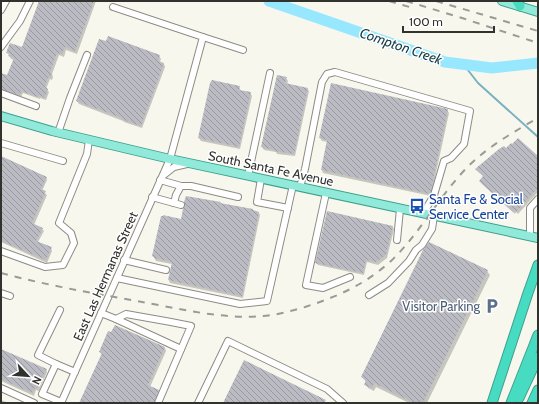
<svg xmlns="http://www.w3.org/2000/svg" width="539" height="404" font-family="Cabin,sans-serif">
<style>
.shadow{fill:#0003}
.lines{fill:none;stroke-linecap:round;stroke-linejoin:round}
.stream{stroke:#78b1c0;stroke-width:2}
.river{stroke:#97e8fe;stroke-width:11}
.building{fill:url(#building-back-hatch)}
.minor-casing{stroke:#8d8c84;stroke-width:8}
.major-casing{stroke:#3fa08e;stroke-width:10}
.highway-casing{stroke:#3fa08e;stroke-width:11}
.minor{stroke:#fff;stroke-width:6}
.major{stroke:#91e9da;stroke-width:8}
.highway{stroke:#47dbc2;stroke-width:9}
.rail{stroke:#9b9b95;stroke-width:2;stroke-dasharray:7 7;stroke-linecap:butt}
.labels{text-anchor:middle;dominant-baseline:central;stroke-width:3;stroke-linejoin:round;paint-order:stroke}
.street-label{font-size:13px;fill:#31312e;stroke:#fff}
.transit-label{font-size:13px;fill:#164399;stroke:#fff;text-anchor:start}
.service-label{font-size:13px;fill:#4e5e75;stroke:#fff;text-anchor:end}
.water-label{font-size:14px;font-style:italic;fill:#173d47;stroke:#fff}
</style>
<defs>
<pattern id="building-back-hatch" width="6" height="6" patternUnits="userSpaceOnUse"><rect width="6" height="6" fill="#bbbbc3"/><path d="M-1 5l2 2M0 0l6 6M5-1l2 2" fill="none" stroke="#99999f"/></pattern>
</defs>
<rect width="100%" height="100%" fill="#f8f7ee"/>
<g class="shadow">
<path d="M40,1H96L77,54L66,50L64,57L59,55L52,74L53,77L52,80L50,79L46,89L49,92L46,100L40,98V99L23,93L21,97L2,91L1,89V74L8,77L14,60L11,59L8,53L22,48Z"/>
<path d="M159,56L161,59L160,62L164,64L165,67L142,128L124,122L123,121L79,104L77,101Z"/>
<path d="M286,78L288,81L287,84L307,89L309,91L295,156L277,154L276,152L264,150L262,147Z"/>
<path d="M239,87L241,91L250,93L252,96L240,149L201,141L199,138Z"/>
<path d="M447,110L449,113L431,196L323,173L322,170L328,142L322,141L320,138Z"/>
<path d="M506,149L538,157V192L518,214L516,212L515,214L482,184L480,181L484,177L476,169Z"/>
<path d="M1,157L46,177L47,180L42,191L47,195L34,225L42,229L44,231L38,242L51,248L52,251L47,263L1,242Z"/>
<path d="M221,204L259,213L260,215L243,298L170,283L169,280L172,264L156,261L153,256L182,220Z"/>
<path d="M392,226L394,229L387,258L378,265L367,262L364,275L318,265L316,263Z"/>
<path d="M487,271L490,275L427,403H409L376,387L374,391L368,388L365,384L366,382L362,377Z"/>
<path d="M115,326L165,348L166,351L150,387L158,390L160,393L156,403H80L102,355L100,352Z"/>
<path d="M1,350L46,370L47,372L39,391L36,390L34,396L1,381Z"/>
<path d="M1,400L9,403H1Z"/>
</g>
<g class="lines">
<path class="stream" d="M464,65L478,83L538,137"/>
<path class="river" d="M269,1L445,62L492,68L538,63"/>
</g>
<g class="building">
<path d="M39,1H94L75,51L65,47L62,54L57,53L50,72L52,73L50,78L48,77L45,87L48,89L45,98L39,95L38,97L21,91L20,95L1,89V73L7,75L14,58L8,56L9,54L6,53L9,45L10,43L22,47Z"/>
<path d="M108,36L160,55L158,61L164,63L141,126L121,119L122,118L76,101L99,39L106,41Z"/>
<path d="M277,75L287,77L285,83L308,88L294,154L274,151V150L261,147Z"/>
<path d="M212,80L240,86L239,90L251,92L239,147L198,138L210,83Z"/>
<path d="M331,83L448,109L430,194L321,170L327,140L319,138Z"/>
<path d="M518,138L538,156V188L516,212L514,210L513,212L479,181L483,176L475,169L499,149L504,146L506,148L511,143L512,144Z"/>
<path d="M1,156L47,177L41,189L46,191L32,223L43,228L36,241L52,247L46,260L1,241Z"/>
<path d="M186,196L221,202L220,203L253,209V210L259,212L242,296L168,280L172,262L154,258V257L152,256L161,216H163V215L181,219L183,209L185,206L184,202Z"/>
<path d="M327,211L393,226L386,255L376,262L366,260L363,273L315,263Z"/>
<path d="M429,242L488,270L423,403H414L374,383L372,388L364,385L366,380L361,377L423,250Z"/>
<path d="M115,325L165,347L148,385L159,390L154,403H79L102,353L99,352L108,331L111,332Z"/>
<path d="M1,349L47,369L37,389L35,388L32,393L1,379Z"/>
<path d="M244,360L326,400L324,403H223Z"/>
</g>
<g class="lines">
<defs>
<g id="minor">
<path d="M1,10L6,1"/>
<path d="M203,37L243,50"/>
<path d="M1,47L20,21L30,1"/>
<path d="M1,93L36,106"/>
<path d="M58,133L70,98L87,55"/>
<path d="M1,143L63,161"/>
<path d="M164,175L174,167L187,164"/>
<path d="M248,176L270,73"/>
<path d="M261,179L257,202L288,208"/>
<path d="M160,180L181,186"/>
<path d="M300,187L305,169L322,82L327,74L335,72L470,111L464,144L451,158L444,161L434,195L423,214"/>
<path d="M326,193L306,285L323,288L350,277"/>
<path d="M152,197L181,205"/>
<path d="M174,203L176,195L181,186H191L238,197"/>
<path d="M530,237V208L538,199"/>
<path d="M397,240L400,209"/>
<path d="M1,251L45,267L63,265L74,243L71,233L59,223L87,154L89,140"/>
<path d="M124,260L166,270"/>
<path d="M117,278L240,304L267,301L293,185"/>
<path d="M1,293L10,296"/>
<path d="M369,295L388,283L409,261L416,250L422,245L432,229L434,216"/>
<path d="M101,313L116,319L126,314L171,322L191,326L158,403"/>
<path d="M116,319L181,349"/>
<path d="M56,364L38,355L60,310"/>
<path d="M1,388L34,403"/>
<path d="M61,402L42,394L56,364L75,372"/>
<path d="M61,403L170,159L203,37L113,7"/>
<path d="M198,403L228,341L327,389L343,403"/>
</g>
<g id="major">
<path d="M502,1L538,12"/>
<path d="M1,116L52,131L170,159L538,238"/>
</g>
<g id="highway">
<path d="M517,1L520,6"/>
<path d="M519,398L538,357"/>
<path d="M492,403L528,293L538,265"/>
<path d="M511,403L538,335"/>
<path d="M532,403L538,390"/>
</g>
</defs>
<use href="#minor" class="minor-casing"/>
<use href="#major" class="major-casing"/>
<use href="#highway" class="highway-casing"/>
<use href="#minor" class="minor"/>
<use href="#major" class="major"/>
<use href="#highway" class="highway"/>
<g class="rail">
<path d="M389,1L413,8"/>
<path d="M406,1L462,18L538,43"/>
<path d="M436,1L538,31"/>
<path d="M1,273C46,285 91,293 137,301C176,308 224,320 263,316C277,315 291,311 305,307C339,296 364,285 391,261C418,235 436,202 461,174C482,150 510,134 538,118"/>
</g>
</g>
<defs>
<symbol id="bus-bare" viewBox="-9 -9 18 18"><path d="M-5-6H5V4H4V6H2V4H-2V6H-4V4H-5ZM-3.5-4V0h7V-4ZM-3.5 1.2v1.5H-2V1.2ZM2 1.2v1.5H3.5V1.2Z" fill="#1a4fb4" stroke="#fff" stroke-width="2.5" paint-order="stroke"/></symbol>
<symbol id="parking-bare" viewBox="-9 -9 18 18"><path d="M-3.5-5.5H1a3.5 3.5 0 0 1 0 7H-1V5.5H-3.5ZM-1-3.4V-.6H.8a1.4 1.4 0 0 0 0-2.8Z" fill="#5c6f8a" stroke="#fff" stroke-width="2.5" paint-order="stroke"/></symbol>
</defs>
<g fill-rule="evenodd">
<use href="#bus-bare" x="406" y="195" width="22" height="22"/>
<use href="#parking-bare" x="481" y="295" width="22" height="22"/>
</g>
<g class="labels">
<g class="street-label">
<text transform="translate(271 168) rotate(12)">South Santa Fe Avenue</text>
<text transform="translate(105 276) rotate(-66)">East Las Hermanas Street</text>
</g>
<g class="transit-label">
<text x="429" y="199">Santa Fe &amp; Social<tspan x="429" dy="15">Service Center</tspan></text>
</g>
<g class="service-label">
<text x="480" y="306">Visitor Parking</text>
</g>
<g class="water-label">
<text transform="translate(401 46) rotate(19)">Compton Creek</text>
</g>
</g>
<rect width="539" height="404" fill="none" stroke="#31312e" stroke-width="4"/>
<g transform="translate(28 376) rotate(116)" stroke="#ffffff" stroke-width="3" paint-order="stroke">
<path d="M0-3L7 15L0 10L-7 15Z" fill="#31312e"/>
<text y="-6" font-size="11" font-weight="bold" text-anchor="middle" fill="#31312e">N</text>
</g>
<path d="M403 26v6h91v-6" fill="none" stroke="#31312e" stroke-width="2"/>
<text x="409" y="26" font-size="12" fill="#31312e" stroke="#ffffff" stroke-width="3" paint-order="stroke">100 m</text>
</svg>
